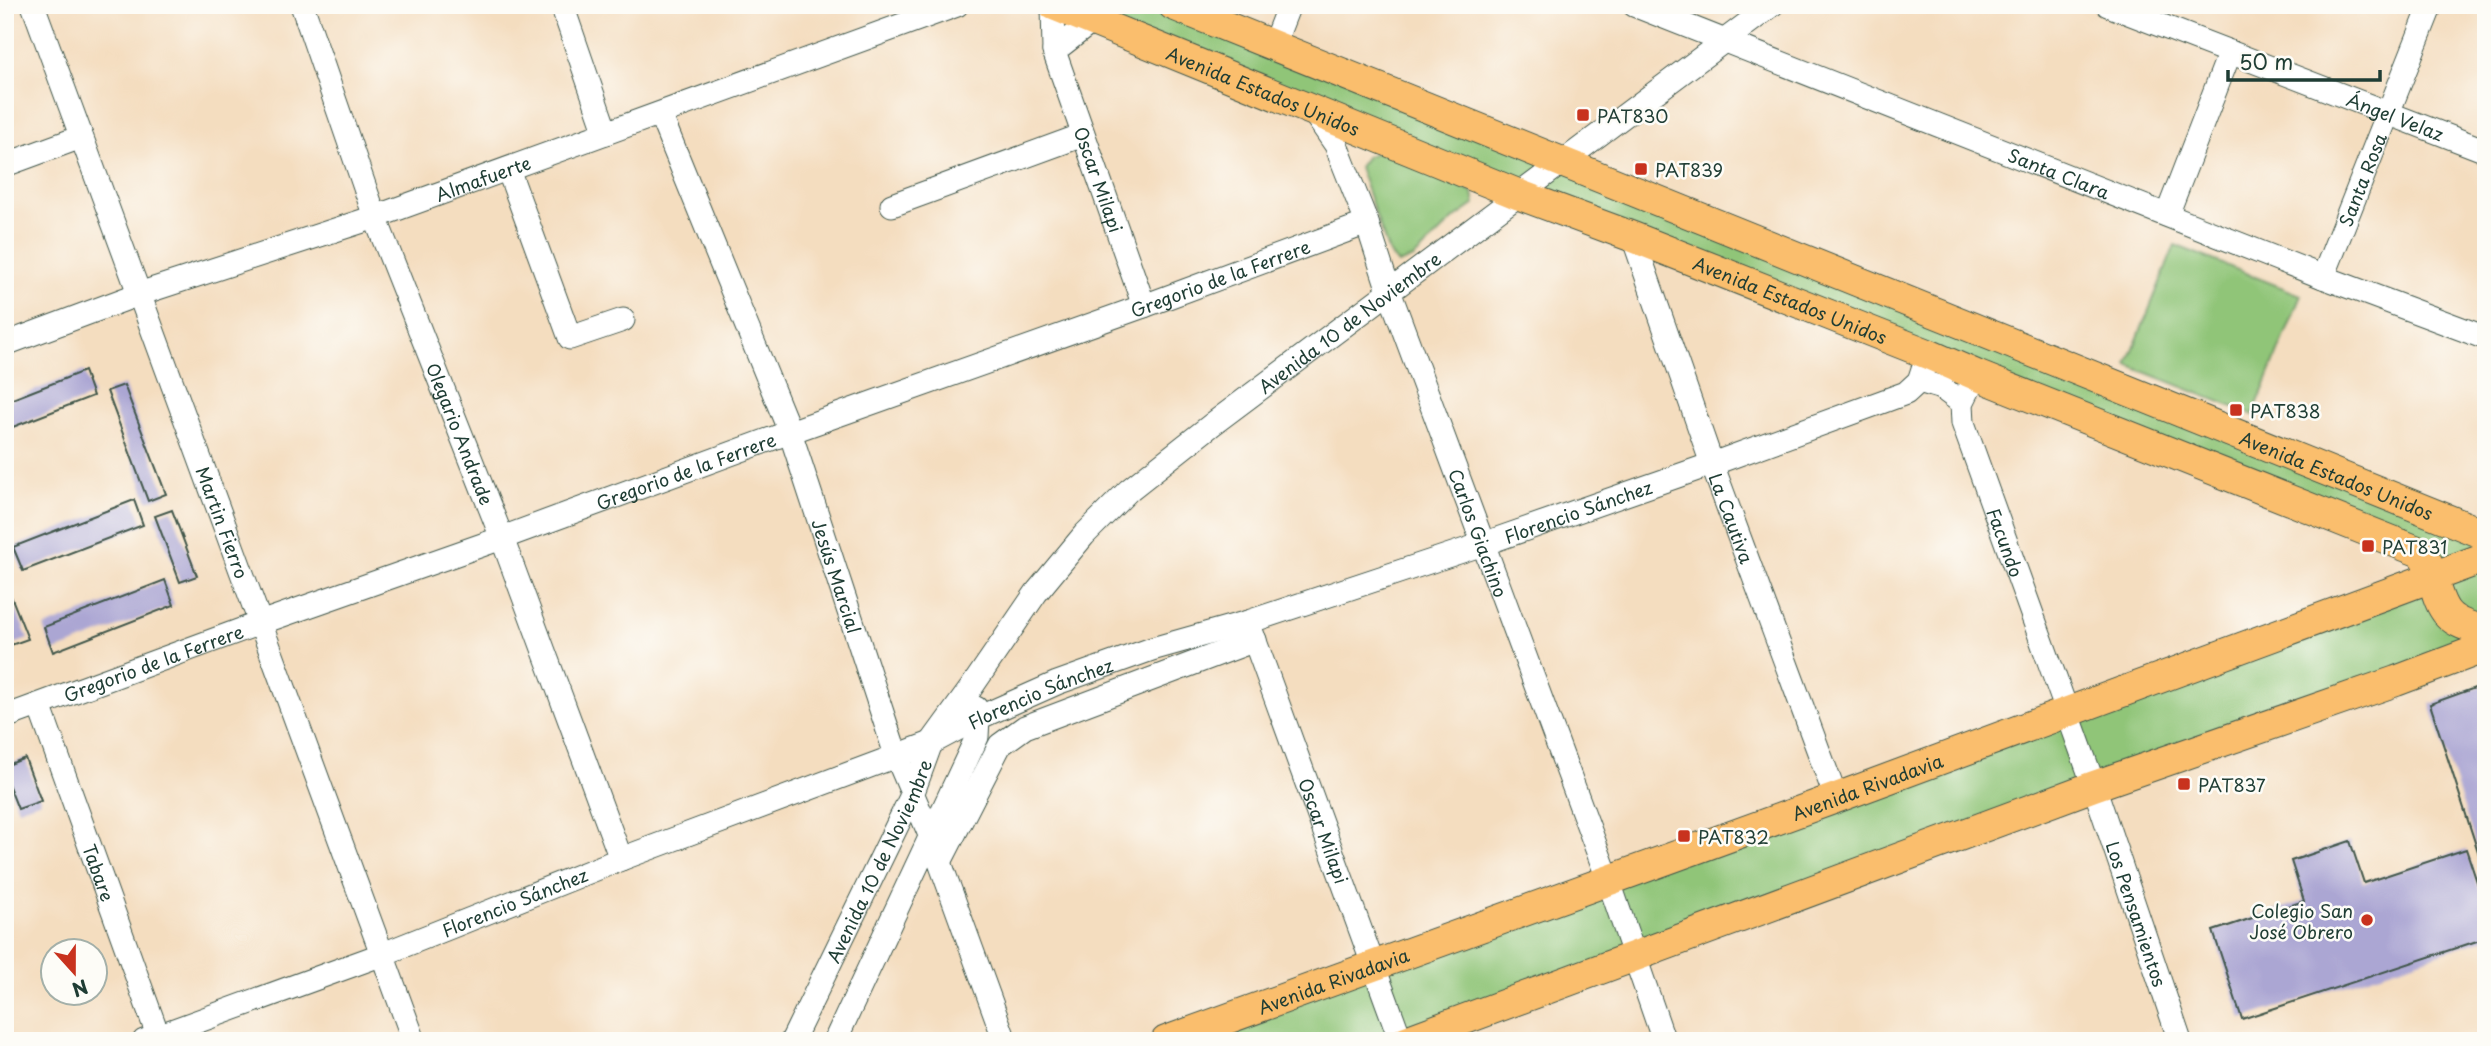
<svg xmlns="http://www.w3.org/2000/svg" width="2491" height="1046" font-family="'Playpen Sans',sans-serif">
<style>
.green{fill:#90c578;stroke:#588156;stroke-width:2}
.building{fill:#aba6d3}
.lines{fill:none;stroke-linecap:round;stroke-linejoin:round}
.minor-casing{stroke:#3f5549;stroke-width:25}
.major-casing{stroke:#3f5549;stroke-width:32}
.minor{stroke:#fff;stroke-width:23}
.major{stroke:#fabe6d;stroke-width:30}
.poi-dot{fill:#c8321e;stroke:#fdfcf7;stroke-width:2.5}
.labels{text-anchor:middle;dominant-baseline:central;stroke-width:5;stroke-linejoin:round;paint-order:stroke}
.street-label{font-size:18px;fill:#1f3d34;stroke:#fdfcf7}
.poi-label{font-size:18px;fill:#1f3d34;stroke:#fdfcf7;text-anchor:start}
</style>
<rect width="100%" height="100%" fill="#fdfcf7"/>
<filter id="ink" filterUnits="userSpaceOnUse"><feTurbulence type="fractalNoise" baseFrequency=".0143" numOctaves="2"/><feDisplacementMap in="SourceGraphic" scale="14" xChannelSelector="R" yChannelSelector="G"/><feConvolveMatrix kernelMatrix="1 2 1 2 8 2 1 2 1" color-interpolation-filters="sRGB"/></filter>
<filter id="wash" filterUnits="userSpaceOnUse"><feTurbulence type="fractalNoise" baseFrequency=".00686" numOctaves="4" result="noise"/><feDisplacementMap in="SourceGraphic" scale="28" xChannelSelector="R" yChannelSelector="G"/><feGaussianBlur stdDeviation="1.57" result="paint"/><feColorMatrix in="noise" values="0 0 0 0 0 0 0 0 0 0 0 0 0 0 0 0 0 1.4 0 .05"/><feComposite in="paint" operator="in"/></filter>
<g filter="url(#wash)">
<rect width="100%" height="100%" fill="#f4ddbf"/>
<g class="green">
<path d="M1054,5H1173L2486,535V647L1406,1041H1166L2431,577L2427,559Z"/>
<path d="M1380,151L1473,192L1475,204L1455,218L1414,258L1398,264L1389,253L1359,167L1367,156Z"/>
<path d="M2175,245L2301,295L2253,415L2127,365Z"/>
</g>
<g id="blocks">
<g class="building">
<path d="M84,371L93,396L5,430V402Z"/>
<path d="M124,385L166,494L148,501L107,391Z"/>
<path d="M134,500L143,525L23,571L13,547Z"/>
<path d="M172,510L197,576L180,582L155,516Z"/>
<path d="M165,580L174,605L53,652L44,627Z"/>
<path d="M5,581L28,639L11,645L5,631Z"/>
<path d="M2486,684V873H2485L2430,704Z"/>
<path d="M25,758L41,801L18,809L5,776V766Z"/>
<path d="M2350,841L2364,883L2466,849L2486,909V938L2242,1019L2213,931L2304,901L2291,861Z"/>
</g>
</g>
</g>
<g filter="url(#ink)">
<use href="#blocks" fill-opacity="0" stroke="#3f5549" stroke-width="2"/>
<g class="lines">
<defs>
<g id="minor">
<path id="s1" d="M33,5L414,1041"/>
<path id="s2" d="M302,5L375,217L502,538L621,859"/>
<path d="M562,5L606,133"/>
<path id="s3" d="M1053,5L1054,51L1144,306"/>
<path id="s4" d="M1634,5L2323,277L2486,338"/>
<path id="s5" d="M2108,5L2486,151"/>
<path d="M1273,46L1289,5"/>
<path d="M1054,51L1094,20"/>
<path id="s6" d="M1314,113L1336,145L1367,223L1389,291L1608,879L1664,1041"/>
<path id="s7" d="M660,114L790,432L896,755L930,835L1005,1041"/>
<path d="M5,165L81,137"/>
<path d="M508,169L570,338L623,320"/>
<path d="M892,205L1083,135"/>
<path d="M2167,215L2230,52"/>
<path id="s8" d="M1633,237L1712,464L1836,798"/>
<path id="s9" d="M2323,277L2431,5"/>
<path id="s10" d="M5,344L139,294L375,217L957,5"/>
<path id="s11" d="M1976,375L1962,403L1963,423L2094,786L2180,1041"/>
<path d="M1919,381L1942,388L1962,403"/>
<path id="s12" d="M1248,622L1401,1041"/>
<path id="s13" d="M39,705L160,1041"/>
<path id="s14" d="M5,717L260,623L502,538L790,432L1144,306L1367,223"/>
<path d="M940,862L1000,745L1025,727L1255,640"/>
<path id="s15" d="M144,1041L383,954L621,859L931,743L978,718L1057,683L1152,649L1248,622L1483,544L1712,464L1906,393L1919,381L1928,354"/>
<path id="s16" d="M792,1041L912,795L931,743L971,688L1036,593L1084,535L1129,490L1214,423L1772,5"/>
<path d="M835,1041L977,737L978,718L976,708"/>
</g>
<g id="major">
<path id="s17" d="M1054,5L1520,195L1633,237L1928,354L1976,375L2420,552C2427,559 2429,566 2432,576C2442,614 2447,622 2486,631"/>
<path id="s18" d="M1173,5L2486,535"/>
<path id="s19" d="M1166,1041L1836,798L2486,557"/>
<path d="M1406,1041L2094,786L2396,681L2486,647"/>
</g>
</defs>
<use href="#minor" class="minor-casing"/>
<use href="#major" class="major-casing"/>
<use href="#minor" class="minor"/>
<use href="#major" class="major"/>
</g>
</g>
<g class="poi-dot">
<rect x="1576" y="108" width="14" height="14" rx="3.5"/>
<rect x="1634" y="162" width="14" height="14" rx="3.5"/>
<rect x="2229" y="403" width="14" height="14" rx="3.5"/>
<rect x="2361" y="539" width="14" height="14" rx="3.5"/>
<rect x="2177" y="777" width="14" height="14" rx="3.5"/>
<rect x="1677" y="829" width="14" height="14" rx="3.5"/>
<circle cx="2367" cy="920" r="7"/>
</g>
<g class="labels">
<g class="street-label">
<text stroke="none"><textPath href="#s17" startOffset="226">Avenida Estados Unidos</textPath></text>
<text stroke="none"><textPath href="#s5" startOffset="308">Ángel Velaz</textPath></text>
<text stroke="none"><textPath href="#s4" startOffset="457">Santa Clara</textPath></text>
<text stroke="none"><textPath href="#s10" startOffset="506">Almafuerte</textPath></text>
<text stroke="none"><textPath href="#s3" startOffset="182">Oscar Milapi</textPath></text>
<text stroke="none"><textPath href="#s9" startOffset="105">Santa Rosa</textPath></text>
<text stroke="none"><textPath href="#s14" startOffset="1292">Gregorio de la Ferrere</textPath></text>
<text stroke="none"><textPath href="#s17" startOffset="793">Avenida Estados Unidos</textPath></text>
<text stroke="none"><textPath href="#s16" startOffset="928">Avenida 10 de Noviembre</textPath></text>
<text stroke="none"><textPath href="#s2" startOffset="457">Olegario Andrade</textPath></text>
<text stroke="none"><textPath href="#s14" startOffset="724">Gregorio de la Ferrere</textPath></text>
<text stroke="none"><textPath href="#s18" startOffset="1255">Avenida Estados Unidos</textPath></text>
<text stroke="none"><textPath href="#s15" startOffset="1530">Florencio Sánchez</textPath></text>
<text stroke="none"><textPath href="#s8" startOffset="298">La Cautiva</textPath></text>
<text stroke="none"><textPath href="#s1" startOffset="551">Martin Fierro</textPath></text>
<text stroke="none"><textPath href="#s6" startOffset="452">Carlos Giachino</textPath></text>
<text stroke="none"><textPath href="#s11" startOffset="178">Facundo</textPath></text>
<text stroke="none"><textPath href="#s7" startOffset="495">Jesús Marcial</textPath></text>
<text stroke="none"><textPath href="#s14" startOffset="158">Gregorio de la Ferrere</textPath></text>
<text stroke="none"><textPath href="#s15" startOffset="962">Florencio Sánchez</textPath></text>
<text stroke="none"><textPath href="#s19" startOffset="746">Avenida Rivadavia</textPath></text>
<text stroke="none"><textPath href="#s12" startOffset="222">Oscar Milapi</textPath></text>
<text stroke="none"><textPath href="#s16" startOffset="200">Avenida 10 de Noviembre</textPath></text>
<text stroke="none"><textPath href="#s13" startOffset="178">Tabare</textPath></text>
<text stroke="none"><textPath href="#s15" startOffset="396">Florencio Sánchez</textPath></text>
<text stroke="none"><textPath href="#s11" startOffset="572">Los Pensamientos</textPath></text>
<text stroke="none"><textPath href="#s19" startOffset="178">Avenida Rivadavia</textPath></text>
</g>
<g class="poi-label">
<text x="1597" y="115">PAT830</text>
<text x="1655" y="169">PAT839</text>
<text x="2250" y="410">PAT838</text>
<text x="2382" y="546">PAT831</text>
<text x="2198" y="784">PAT837</text>
<text x="1698" y="836">PAT832</text>
<text x="2353" y="910" text-anchor="end">Colegio San<tspan x="2353" dy="21">José Obrero</tspan></text>
</g>
</g>
<rect width="2491" height="1046" fill="none" stroke="#fdfcf7" stroke-width="28"/>
<g transform="translate(74 972) rotate(159)"><circle r="33" fill="#fdfcf7" stroke="#a4b0a9" stroke-width="2"/>
<path d="M0-5L12 26L0 18L-12 26Z" fill="#c8321e"/>
<text y="-10" font-size="19" font-weight="bold" text-anchor="middle" fill="#1f3d34">N</text>
</g>
<path d="M2228 70v10h152v-10" fill="none" stroke="#1f3d34" stroke-width="3.5"/>
<text x="2239" y="70" font-size="21" fill="#1f3d34" stroke="#fdfcf7" stroke-width="5" paint-order="stroke">50 m</text>
</svg>
